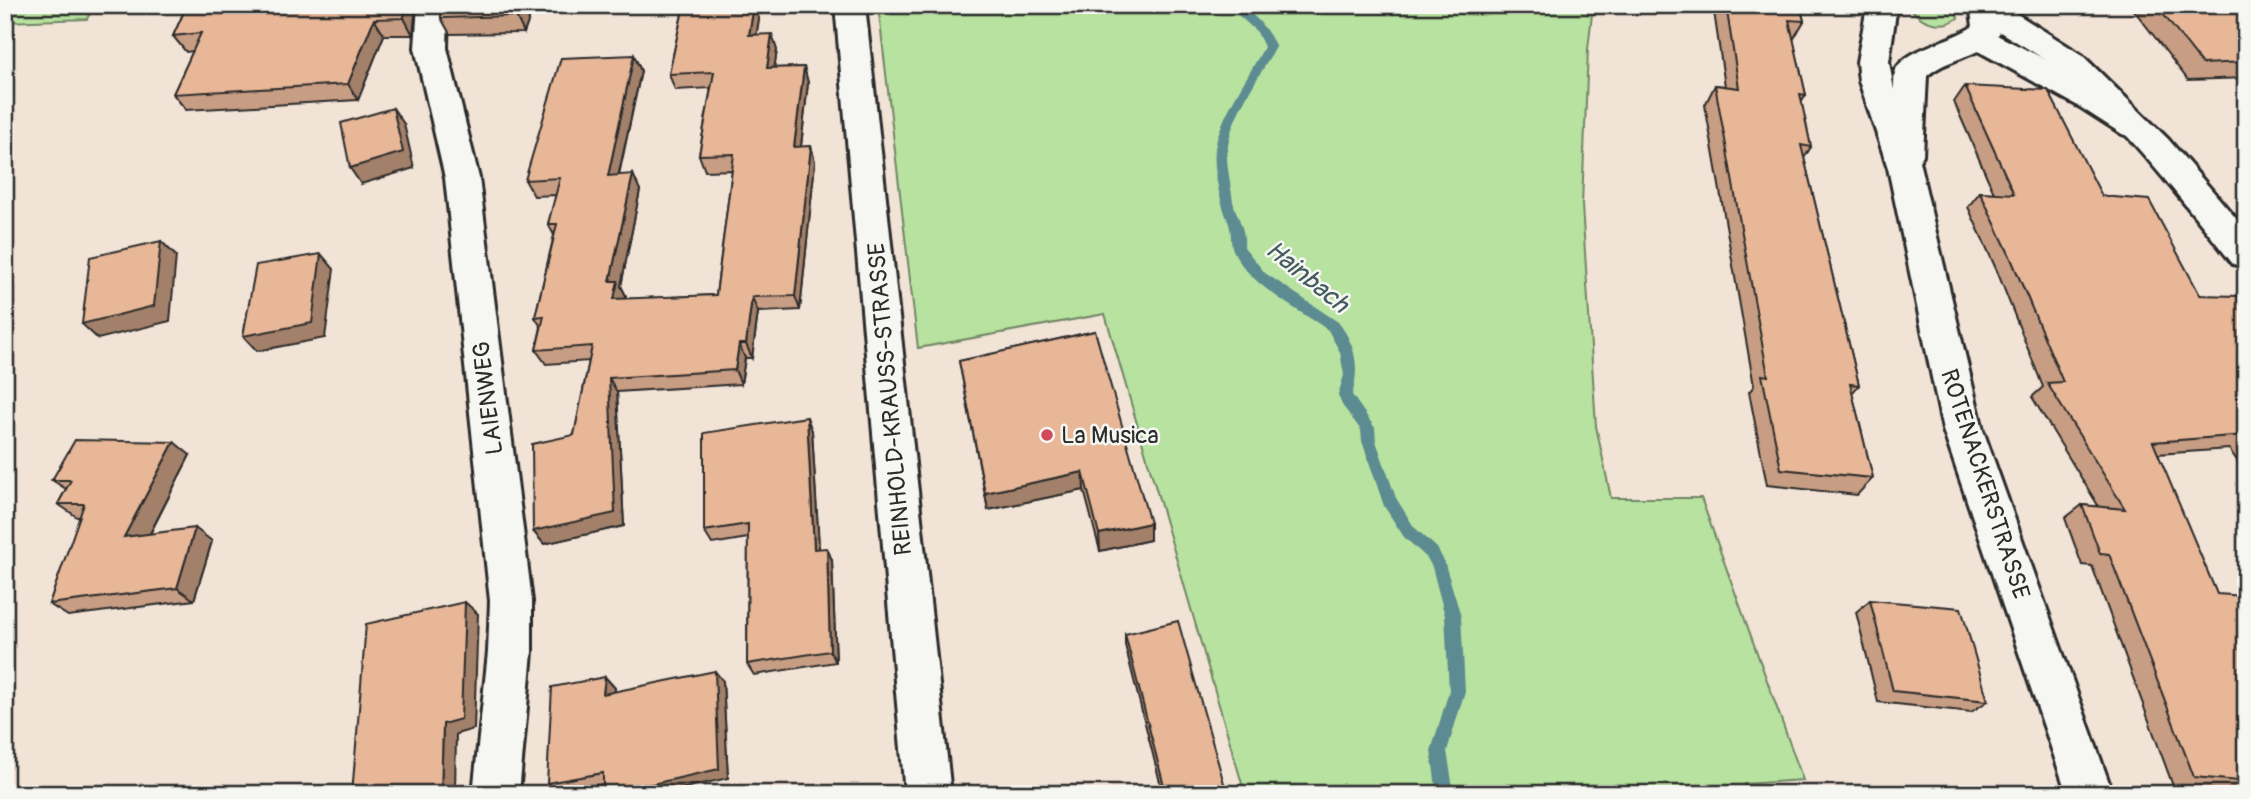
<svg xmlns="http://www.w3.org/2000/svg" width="2251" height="799" font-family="Pangolin,sans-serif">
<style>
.green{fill:#b7e29f;stroke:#718665;stroke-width:2}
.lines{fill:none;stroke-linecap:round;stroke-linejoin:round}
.stream{fill:#5b8b92;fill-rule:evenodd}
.street-casing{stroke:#2b2b2b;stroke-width:6}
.secondary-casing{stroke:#2b2b2b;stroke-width:6}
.street{fill:#f6f6f2;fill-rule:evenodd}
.secondary{fill:#f6f6f2;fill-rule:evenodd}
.wall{fill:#c79d83;stroke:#2b2b2b;stroke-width:2}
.shaded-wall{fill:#a2806a;stroke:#2b2b2b;stroke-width:2}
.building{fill:#e7b798;stroke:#2b2b2b;stroke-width:2}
.poi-dot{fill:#d1495b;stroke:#f6f6f2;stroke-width:2.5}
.labels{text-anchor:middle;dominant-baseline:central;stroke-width:5;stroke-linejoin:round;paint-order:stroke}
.street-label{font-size:24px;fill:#2b2b2b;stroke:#f6f6f2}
.poi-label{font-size:24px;fill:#2b2b2b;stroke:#f6f6f2;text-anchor:start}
.water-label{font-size:26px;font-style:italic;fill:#435b5e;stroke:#f6f6f2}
</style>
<rect width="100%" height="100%" fill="#f2e3d7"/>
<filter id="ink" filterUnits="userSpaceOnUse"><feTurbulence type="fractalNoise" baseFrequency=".0143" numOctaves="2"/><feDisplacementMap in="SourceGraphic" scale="14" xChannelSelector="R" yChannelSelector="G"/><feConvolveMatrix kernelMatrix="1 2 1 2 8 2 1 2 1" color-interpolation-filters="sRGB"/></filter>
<g filter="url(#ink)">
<g class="green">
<path d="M5,5H94L87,19L5,22Z"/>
<path d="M878,5H1593L1588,49L1582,205L1596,426L1611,498H1701L1803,780L1745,784L1747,794H1245L1105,314L918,348Z"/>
<path d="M1909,5H1954L1958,18C1942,30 1918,22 1909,5Z"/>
</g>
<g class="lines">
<path class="stream" d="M1227,5C1250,5 1266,27 1276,47C1259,78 1234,110 1228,145C1225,161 1230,179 1232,195C1234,215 1246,224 1244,247L1265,273L1338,322C1356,345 1360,367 1352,395L1375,428L1376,441L1396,498L1414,527L1437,548L1444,561L1461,616L1465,691L1447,751L1454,794H1437L1431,751L1449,691L1445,616L1432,567L1427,558L1404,537L1384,506L1362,441L1361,430L1342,405L1338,395L1344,375L1340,352L1328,330C1299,310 1249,285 1234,252C1229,243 1233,233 1228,221C1220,201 1211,165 1216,143C1225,108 1248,78 1264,47L1257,32Z"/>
<defs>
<g id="street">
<path d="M418,5H448L447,48L479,178L532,601V652L519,794H473L488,652L490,601L445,178L415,48Z"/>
<path d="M835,5H865L951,794H905Z"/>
<path d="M1980,29L1991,32C2022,48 2136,102 2150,126L2146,134L2134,138L2122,134L2080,107L1969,46L1965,39L1969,32Z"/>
</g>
<path id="secondary" d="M1870,5H1892L1896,12L1889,62L1894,90C1894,84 1894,77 1895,72C1902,49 1954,41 1973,26L1971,12L1966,5H2003L2082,55L2168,139L2246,230V267L2233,264C2180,198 2127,128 2063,73C2044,57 2021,45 2000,32C1984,58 1949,56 1927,76L1923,155L1919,161L1983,430L2113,794H2067L1943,430L1888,168L1859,81L1857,62L1866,12Z"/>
</defs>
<use href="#street" class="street-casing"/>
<use href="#secondary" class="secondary-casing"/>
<use href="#street" class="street"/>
<use href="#secondary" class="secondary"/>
</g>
<g class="wall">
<path d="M187,5H416L413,35H384L358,100L186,110L173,94L193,51L186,52L173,36Z"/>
<path d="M534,5L524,33L450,34L441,18Z"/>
<path d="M684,5H755L759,19L756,35L777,50L774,68L804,67L808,83L801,147L811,146L815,162L800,310L758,312L752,358H745L741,384L617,392L624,526L544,544L533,531L574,435L589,361L546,364L536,350L541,327L535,317L554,235L548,224L556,195L534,196L525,180L634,55L641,71L619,175L640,190L621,286L626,296L625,299L716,295L732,170L705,171L699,155L711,88L675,90L669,74Z"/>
<path d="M1713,5H1800L1804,21L1793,40L1806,95L1801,103L1811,147L1804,158L1859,385L1852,393L1873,478L1857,495L1767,485L1749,392L1754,386L1705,105L1715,85L1725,86Z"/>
<path d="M2130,5H2246V78L2188,80Z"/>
<path d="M1965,86L2102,196L2200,295L2246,309V468L2243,469L2229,449L2158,454L2246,794H2218L2217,790L2173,786L2092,566L2082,565L2065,518L2082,505L2099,507L2032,397L2043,387L1997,271L1968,207L1980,192L1994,193L1954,102Z"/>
<path d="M1095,331L1150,540L1100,551L1084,490L988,510L959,361Z"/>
<path d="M812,431L819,549L832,560L836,662L754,675L747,664L748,538L712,544L704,531Z"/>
<path d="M190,455L150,534L212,541L194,600L68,616L49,604L80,517H77L58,504L66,489L52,480Z"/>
<path d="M1870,600L1988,701L1971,712L1878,702L1856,612Z"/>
<path d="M1125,634L1227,794H1163L1125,645Z"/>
<path d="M605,677L615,688V692L723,681L728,778L603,784L559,792L547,783Z"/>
</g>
<g class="shaded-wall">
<path d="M405,5H416L413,35L404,18Z"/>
<path d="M520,5H534L524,33L516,16Z"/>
<path d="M754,5H755L759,19L754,51L749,35Z"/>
<path d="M374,19L384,35L358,100L348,84Z"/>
<path d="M772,34L777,50L772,84L767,68Z"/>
<path d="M634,55L641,71L615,191L608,176Z"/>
<path d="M804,67L808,83L799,163L794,147Z"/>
<path d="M393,108L404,124L414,168L361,184L350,168Z"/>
<path d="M811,146L815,162L800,310L795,296Z"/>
<path d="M633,174L640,190L621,286L626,296L622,314L614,299L610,281Z"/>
<path d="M161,241L176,256L170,321L98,339L82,324Z"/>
<path d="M321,254L334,269L325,338L257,351L243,336Z"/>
<path d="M752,297L758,312L752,358L746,344Z"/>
<path d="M739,344L745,358L741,384L735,370Z"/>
<path d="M609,378L617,392L624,526L544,544L533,531Z"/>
<path d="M807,417L812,431L820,562L814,549Z"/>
<path d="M174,442L190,455L142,549L124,537Z"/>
<path d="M1083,472L1084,490L988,510L985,493Z"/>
<path d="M1150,523V540L1100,551L1099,534Z"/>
<path d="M195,528L212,541L194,600L177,588Z"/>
<path d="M827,548L832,560L836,662L830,651Z"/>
<path d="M465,602L478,614L474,729L456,734L455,794H441L443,724Z"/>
<path d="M715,671L723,681L728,778L659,794H608Z"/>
<path d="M605,677L615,688L613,705L603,694Z"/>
</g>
<g class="building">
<path d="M187,5H405L404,18L374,19L348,84L173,94L201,33L173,36Z"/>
<path d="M441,5H520L516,16L441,18Z"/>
<path d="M684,5H754L749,35L772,34L767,68L804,67L794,147L811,146L795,296L752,297L746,344H739L735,370L609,378L615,513L533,531L532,444L574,435L592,346L536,350L544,316L535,317L557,224H548L560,178L525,180L561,58L634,55L608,176L633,174L610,281H618L614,299L716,295L734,154L699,155L714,72L669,74Z"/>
<path d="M1726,5H1800L1804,21L1789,20L1806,95L1800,94L1811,147L1801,145L1859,385L1850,384L1873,478L1781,469L1762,375L1768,376L1715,85L1739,88Z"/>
<path d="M2156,5H2246V62L2202,64Z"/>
<path d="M1965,86L2048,90L2102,196L2149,200L2200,295L2238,296L2246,309V435L2153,442L2217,594L2245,596L2246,597V794H2244L2239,781L2194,777L2109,554L2100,553L2082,505L2125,509L2047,383L2063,382L2010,256L1980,192L2014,194Z"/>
<path d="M393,108L403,152L350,168L341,123Z"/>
<path d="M161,241L154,306L82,324L90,257Z"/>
<path d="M321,254L312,323L243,336L256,265Z"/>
<path d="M1095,331L1150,523L1099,534L1083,472L985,493L959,361Z"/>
<path d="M807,417L814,549L827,548L830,651L747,664L748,524L704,531V433Z"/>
<path d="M75,440L174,442L124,537L195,528L177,588L49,604L84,504H58L71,480H52Z"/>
<path d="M1870,600L1961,608L1988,701L1893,691Z"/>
<path d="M465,602L461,719L443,724L441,794H352L366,624Z"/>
<path d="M1178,621L1227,794H1166L1125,634Z"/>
<path d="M715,671L719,769L608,794H603V773L547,783L552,687L605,677L603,694Z"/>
</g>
</g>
<circle class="poi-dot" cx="1047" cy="435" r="7"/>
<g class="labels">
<g class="street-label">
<text transform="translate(488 398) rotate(-97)">LAIENWEG</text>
<text transform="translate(890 399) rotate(-95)">REINHOLD-KRAUSS-STRASSE</text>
<text transform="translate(1985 484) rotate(72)">ROTENACKERSTRASSE</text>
</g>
<g class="poi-label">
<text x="1061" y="435">La Musica</text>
</g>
<g class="water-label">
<text transform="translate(1307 277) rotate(39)">Hainbach</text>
</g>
</g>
<rect width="2251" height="799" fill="none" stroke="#f6f6f2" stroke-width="28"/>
<rect x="14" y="14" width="2223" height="771" fill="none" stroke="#2b2b2b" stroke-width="2.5" filter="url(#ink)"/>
</svg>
